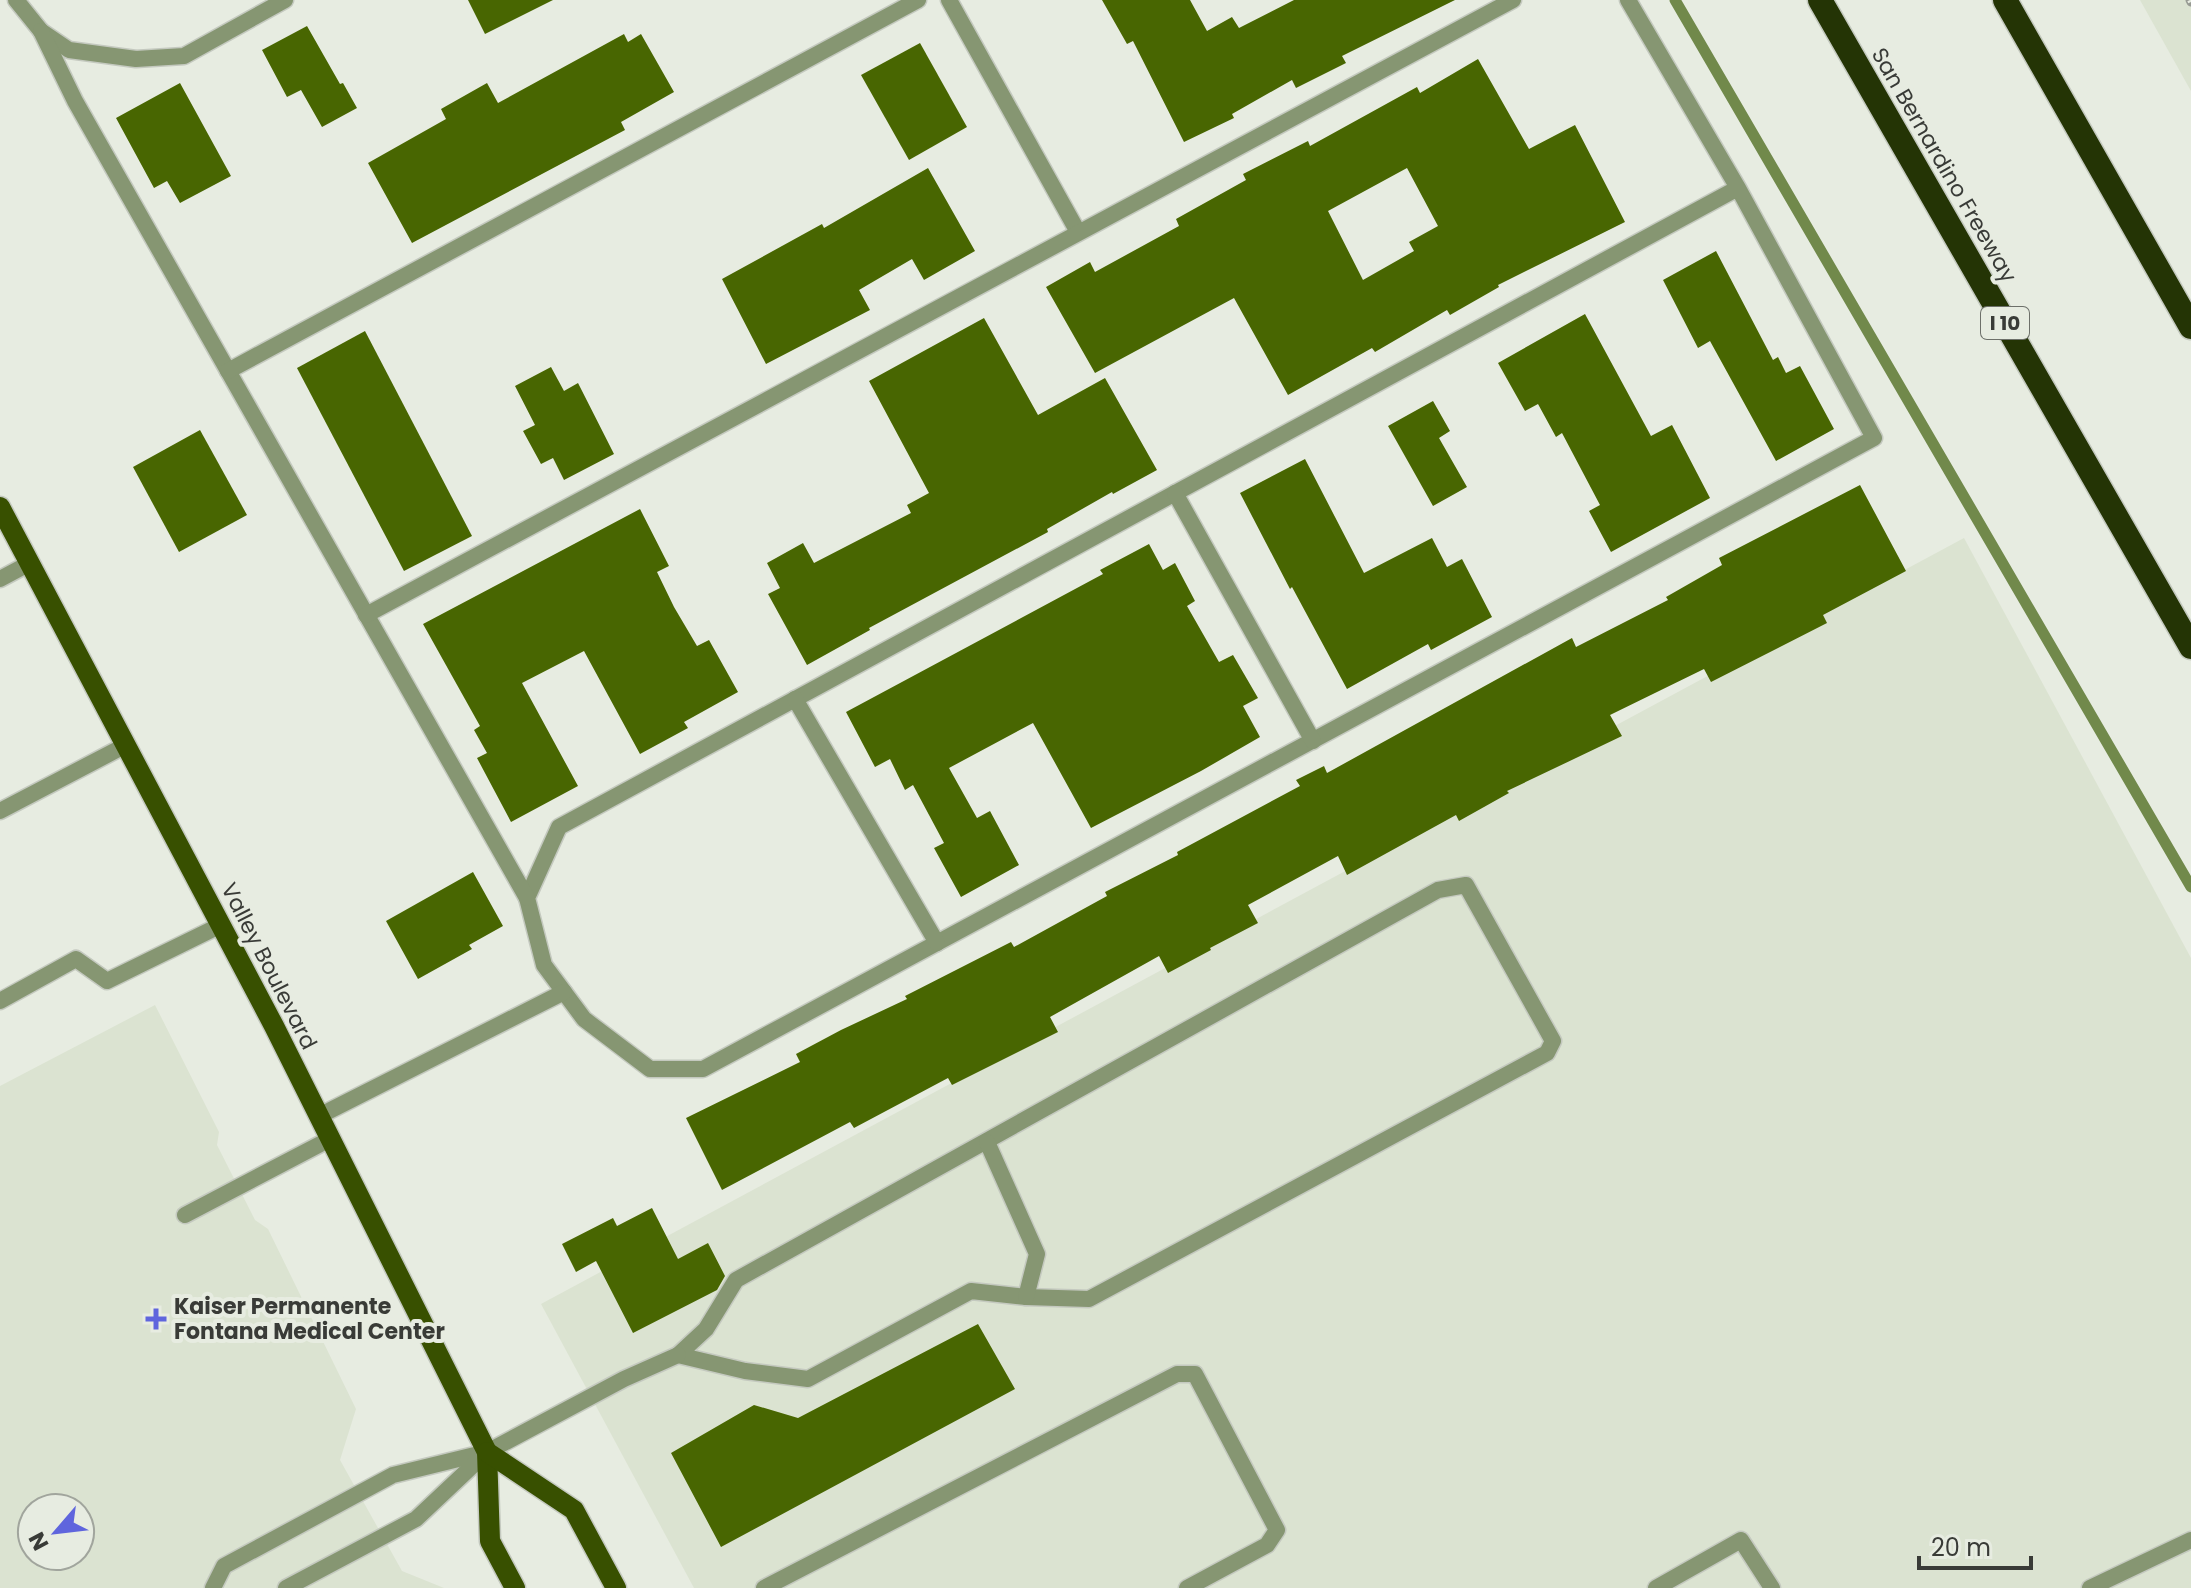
<svg xmlns="http://www.w3.org/2000/svg" width="2191" height="1588" font-family="Poppins,sans-serif">
<style>
.built{fill:#dbe3d1;fill-rule:evenodd}
.lines{fill:none;stroke-linecap:round;stroke-linejoin:round}
.stream{stroke:#71894b;stroke-width:11}
.building{fill:#486601;fill-rule:evenodd}
.service-casing{stroke:#c4c9bf;stroke-width:19}
.minor-casing{stroke:#c4c9bf;stroke-width:19}
.primary-casing{stroke:#c4c9bf;stroke-width:23}
.motorway-casing{stroke:#c4c9bf;stroke-width:27}
.service{stroke:#869672;stroke-width:16}
.minor{stroke:#869672;stroke-width:16}
.primary{stroke:#385000;stroke-width:20}
.motorway{stroke:#243405;stroke-width:24}
.rail-casing{stroke:#979a93;stroke-width:9}
.rail{stroke:#e7ece1;stroke-width:6;stroke-dasharray:18;stroke-linecap:butt}
.poi-dot{fill:#5f65dd;stroke:#e7ece1;stroke-width:3}
.labels{text-anchor:middle;dominant-baseline:central;stroke-width:8;stroke-linejoin:round;paint-order:stroke}
.shield{fill:#e7ece1;stroke:#6d706a;stroke-width:2}
.shield-label{font-size:20px;font-weight:bold;fill:#393b37}
.street-label{font-size:22px;fill:#393b37;stroke:#e7ece1}
.poi-label{font-size:22px;font-weight:bold;fill:#393b37;stroke:#e7ece1;text-anchor:start}
</style>
<rect width="100%" height="100%" fill="#e7ece1"/>
<g class="built">
<path d="M2140,0H2191V91Z"/>
<path d="M1964,538L2191,958V1588H694L541,1304Z"/>
<path d="M155,1005L219,1132L217,1145L255,1220L268,1229L356,1409L340,1460L402,1571L444,1588H0V1086ZM32,1508H80V1556H32Z"/>
</g>
<g class="lines">
<path class="stream" d="M1675,0L2191,887"/>
</g>
<g class="building">
<path d="M468,0H553L485,34Z"/>
<path d="M1102,0H1190L1207,31L1232,17L1239,28L1294,0H1455L1342,56L1346,63L1296,88L1292,80L1232,114L1234,118L1184,142L1133,41L1127,44Z"/>
<path d="M307,26L340,84L343,83L357,108L322,127L301,90L287,97L262,50Z"/>
<path d="M624,34L628,42L641,34L674,92L621,122L625,130L412,243L368,163L446,119L441,109L487,83L498,103Z"/>
<path d="M920,43L967,127L909,160L861,75Z"/>
<path d="M1478,59L1529,149L1575,125L1625,222L1498,285L1499,287L1450,315L1447,310L1375,352L1372,348L1288,395L1234,298L1095,373L1046,287L1090,262L1095,272L1179,226L1176,219L1246,180L1243,174L1308,141L1310,146L1417,87L1420,93ZM1407,168L1438,226L1409,242L1414,251L1363,280L1328,211Z"/>
<path d="M180,83L231,176L180,203L167,181L154,188L116,118Z"/>
<path d="M928,168L975,251L924,280L912,259L859,290L870,310L766,364L722,279L822,224L824,228Z"/>
<path d="M1716,251L1773,360L1778,357L1786,373L1800,366L1834,429L1776,461L1710,341L1698,348L1663,280Z"/>
<path d="M1585,314L1651,436L1672,425L1710,498L1611,552L1589,511L1600,505L1562,433L1556,437L1538,404L1525,411L1498,363Z"/>
<path d="M984,318L1038,415L1105,378L1157,470L1113,494L1112,492L1047,529L1048,532L869,628L870,630L807,665L768,594L780,588L767,563L803,543L814,563L911,513L907,505L929,493L869,381Z"/>
<path d="M365,331L472,536L404,571L297,368Z"/>
<path d="M551,367L564,391L578,383L614,454L564,480L553,458L541,464L523,431L535,425L515,386Z"/>
<path d="M1433,401L1450,431L1439,438L1467,487L1433,506L1388,426Z"/>
<path d="M200,430L247,515L179,552L133,467Z"/>
<path d="M1305,459L1364,573L1432,538L1447,567L1462,559L1492,617L1431,650L1428,644L1347,689L1292,587L1290,589L1240,493Z"/>
<path d="M1860,485L1906,571L1823,615L1827,623L1711,682L1704,669L1610,715L1622,736L1507,791L1509,793L1459,821L1456,815L1347,875L1338,856L1248,905L1258,923L1210,948L1211,950L1168,973L1159,956L1050,1017L1058,1032L952,1085L948,1078L854,1128L850,1122L722,1190L686,1118L800,1062L796,1054L841,1030L907,999L905,996L1011,942L1014,947L1107,896L1105,892L1178,855L1177,852L1300,786L1296,780L1324,766L1327,773L1572,638L1576,647L1668,600L1666,597L1722,565L1719,558Z"/>
<path d="M640,509L669,566L657,572L674,607L697,646L709,640L738,692L684,722L688,728L640,754L584,651L522,683L578,786L511,822L477,758L487,753L474,730L480,726L423,624Z"/>
<path d="M1149,544L1163,570L1175,563L1195,601L1187,606L1219,662L1233,655L1258,698L1243,706L1260,737L1201,771L1091,828L1033,723L949,768L977,818L990,811L1019,865L961,897L934,848L944,843L913,785L905,790L890,759L875,767L846,712L1103,574L1100,570Z"/>
<path d="M473,872L503,926L469,945L472,949L418,979L386,921Z"/>
<path d="M652,1208L678,1259L708,1243L725,1276L717,1290L633,1333L596,1261L576,1272L562,1244L613,1218L617,1226Z"/>
<path d="M978,1324L1015,1389L721,1547L671,1453L754,1405L798,1418Z"/>
</g>
<g class="lines">
<defs>
<g id="service">
<path d="M16,0L41,31L69,50L136,59L184,56L285,0"/>
<path d="M949,0L1078,232"/>
<path d="M1628,0L1738,188L1874,438L703,1069H650L584,1019L544,965L527,898L559,827L1738,188"/>
<path d="M41,31L75,101L527,898"/>
<path d="M228,371L918,0"/>
<path d="M1175,493L1313,741"/>
<path d="M0,579L30,563"/>
<path d="M366,615L1513,0"/>
<path d="M795,699L937,943"/>
<path d="M0,811L126,745"/>
<path d="M1466,885L1553,1041L1547,1053L1089,1299L1026,1297L971,1291L808,1379L745,1371L678,1355L706,1329L736,1280L1438,890Z"/>
<path d="M0,1001L76,959L107,981L221,925"/>
<path d="M319,1116L564,992"/>
<path d="M987,1142L1037,1254L1026,1297"/>
<path d="M185,1215L330,1139"/>
<path d="M487,1452L624,1379L678,1355"/>
<path d="M764,1588L1177,1374H1195L1277,1530L1267,1545L1187,1588"/>
<path d="M1656,1588L1741,1540L1772,1588"/>
<path d="M2090,1588L2191,1540"/>
</g>
<g id="minor">
<path d="M213,1588L224,1566L393,1475L487,1452"/>
<path d="M286,1588L416,1519L486,1453"/>
</g>
<g id="primary">
<path d="M0,507L274,1026L487,1452L490,1541L515,1588"/>
<path d="M487,1452L574,1510L616,1588"/>
</g>
<g id="motorway">
<path d="M1820,0L2191,647"/>
<path d="M2005,0L2191,327"/>
</g>
</defs>
<use href="#service" class="service-casing"/>
<use href="#minor" class="minor-casing"/>
<use href="#primary" class="primary-casing"/>
<use href="#motorway" class="motorway-casing"/>
<use href="#service" class="service"/>
<use href="#minor" class="minor"/>
<use href="#primary" class="primary"/>
<use href="#motorway" class="motorway"/>
<defs>
<path id="rail" d="M2190,0L2191,2"/>
</defs>
<use href="#rail" class="rail-casing"/>
<use href="#rail" class="rail"/>
</g>
<path class="poi-dot" d="M152 1307h8v8h8v8h-8v8h-8v-8h-8v-8h8z"/>
<g class="labels">
<rect class="shield" x="1981" y="307" width="48" height="32" rx="6"/>
<g class="shield-label">
<text x="2005" y="323">I 10</text>
</g>
<g class="street-label">
<text transform="translate(1944 165) rotate(60)">San Bernardino Freeway</text>
<text transform="translate(269 966) rotate(63)">Valley Boulevard</text>
</g>
<g class="poi-label">
<text x="174" y="1306">Kaiser Permanente<tspan x="174" dy="25">Fontana Medical Center</tspan></text>
</g>
</g>
<g transform="translate(56 1532) rotate(242)"><circle r="38" fill="#e7ece1" stroke="#a1a59d" stroke-width="2"/>
<path d="M0-6L14 30L0 20L-14 30Z" fill="#5f65dd"/>
<text y="-12" font-size="22" font-weight="bold" text-anchor="middle" fill="#393b37">N</text>
</g>
<path d="M1919 1556v12h112v-12" fill="none" stroke="#393b37" stroke-width="4"/>
<text x="1931" y="1556" font-size="24" fill="#393b37" stroke="#e7ece1" stroke-width="6" paint-order="stroke">20 m</text>
</svg>
